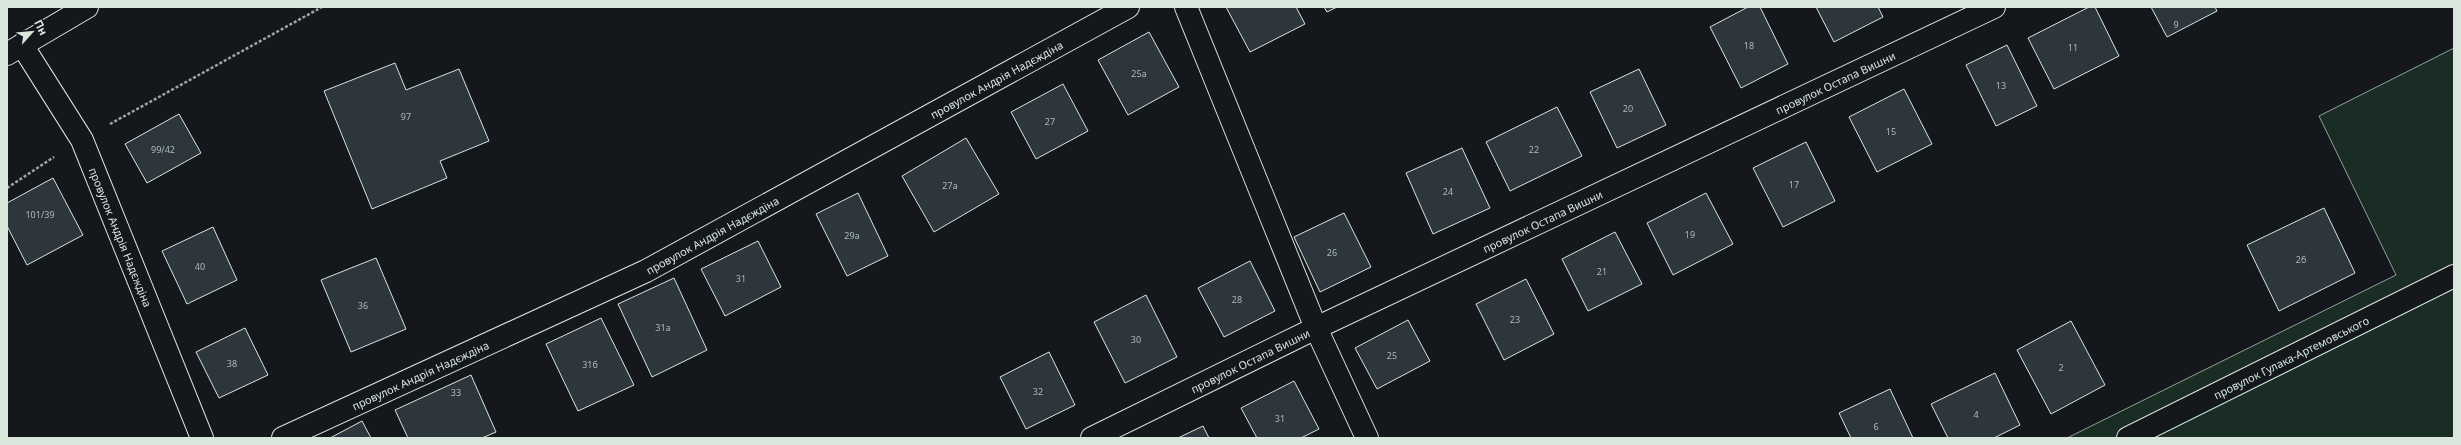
<svg xmlns="http://www.w3.org/2000/svg" width="2461" height="445" font-family="'Noto Sans',sans-serif">
<style>
.green{fill:#1a2d24;stroke:#939e99}
.building{fill:#2c363c;stroke:#d8e6dc}
.lines{fill:none;stroke-linecap:round;stroke-linejoin:round}
.minor-casing{stroke:#d8e6dc;stroke-width:24}
.primary-casing{stroke:#d8e6dc;stroke-width:24}
.path{stroke:#9da8a2;stroke-width:2.5;stroke-dasharray:3 2;stroke-linecap:butt}
.minor{stroke:#14181c;stroke-width:22}
.primary{stroke:#14181c;stroke-width:22}
.labels{text-anchor:middle;dominant-baseline:central;stroke-width:3;stroke-linejoin:round;paint-order:stroke}
.number-label{font-size:9px;fill:#adbab4}
.street-label{font-size:11px;fill:#d8e6dc;stroke:#14181c}
</style>
<rect width="100%" height="100%" fill="#14181c"/>
<path class="green" d="M2454,48V438H2067L2396,275L2319,116Z"/>
<g class="building">
<path d="M1226,7H1296L1305,24L1250,52Z"/>
<path d="M1324,7H1337L1327,12Z"/>
<path d="M1748,7H1760L1788,64L1741,88L1710,27Z"/>
<path d="M1816,7H1878L1883,17L1834,42Z"/>
<path d="M2089,7H2095L2119,56L2054,89L2028,38Z"/>
<path d="M2151,7H2215L2217,11L2167,37Z"/>
<path d="M1149,32L1179,87L1128,115L1098,60Z"/>
<path d="M2007,45L2037,106L1996,126L1966,65Z"/>
<path d="M395,63L406,90L459,69L489,141L440,161L447,178L372,209L324,91Z"/>
<path d="M1639,69L1666,125L1617,148L1590,92Z"/>
<path d="M1063,84L1088,131L1036,159L1011,112Z"/>
<path d="M1904,89L1932,144L1877,172L1849,117Z"/>
<path d="M1557,107L1582,156L1510,191L1486,142Z"/>
<path d="M179,114L201,153L147,183L125,144Z"/>
<path d="M966,138L999,194L934,232L902,176Z"/>
<path d="M1806,142L1835,201L1783,227L1753,168Z"/>
<path d="M1462,148L1490,208L1433,234L1406,173Z"/>
<path d="M53,178L83,235L27,265L7,226V203Z"/>
<path d="M858,193L888,256L847,276L816,214Z"/>
<path d="M1706,193L1733,244L1673,275L1647,223Z"/>
<path d="M2324,208L2355,273L2279,311L2247,245Z"/>
<path d="M1344,213L1371,267L1320,292L1294,237Z"/>
<path d="M213,227L237,280L187,304L162,251Z"/>
<path d="M1615,232L1642,284L1588,311L1562,259Z"/>
<path d="M758,241L781,287L725,316L701,269Z"/>
<path d="M376,258L406,329L351,352L321,280Z"/>
<path d="M1250,261L1275,311L1224,337L1198,288Z"/>
<path d="M674,278L707,350L652,377L618,304Z"/>
<path d="M1526,279L1554,334L1504,360L1476,304Z"/>
<path d="M1146,295L1177,357L1125,383L1094,322Z"/>
<path d="M601,318L634,385L578,411L546,344Z"/>
<path d="M1408,320L1430,361L1377,389L1355,348Z"/>
<path d="M2071,321L2105,385L2051,414L2017,350Z"/>
<path d="M245,328L268,375L219,398L196,352Z"/>
<path d="M1049,352L1075,405L1026,429L1000,377Z"/>
<path d="M1995,373L2020,425L1994,438H1948L1931,404Z"/>
<path d="M471,375L496,432L482,438H408L395,410Z"/>
<path d="M1294,381L1319,429L1301,438H1257L1241,408Z"/>
<path d="M1890,389L1913,438H1851L1839,413Z"/>
<path d="M362,421L371,438H330Z"/>
<path d="M1203,426L1209,438H1178Z"/>
</g>
<g class="lines">
<defs>
<g id="minor">
<path d="M1186,7L1316,328L1367,438"/>
<path id="s1" d="M22,45L82,140L202,438"/>
<path id="s2" d="M283,438L646,271L1128,7"/>
<path id="s3" d="M1092,438L1316,328L1994,7"/>
<path id="s4" d="M2128,438L2454,276"/>
</g>
<path id="primary" d="M7,54L87,7"/>
</defs>
<use href="#minor" class="minor-casing"/>
<use href="#primary" class="primary-casing"/>
<g class="path">
<path d="M110,124L322,7"/>
<path d="M7,188L54,157"/>
</g>
<use href="#minor" class="minor"/>
<use href="#primary" class="primary"/>
</g>
<g class="labels">
<g class="number-label">
<text x="2176" y="24">9</text>
<text x="1749" y="45">18</text>
<text x="2073" y="47">11</text>
<text x="1139" y="73">25а</text>
<text x="2001" y="85">13</text>
<text x="1628" y="108">20</text>
<text x="406" y="116">97</text>
<text x="1050" y="121">27</text>
<text x="1891" y="131">15</text>
<text x="163" y="149">99/42</text>
<text x="1534" y="149">22</text>
<text x="1794" y="184">17</text>
<text x="950" y="185">27а</text>
<text x="1448" y="191">24</text>
<text x="40" y="214">101/39</text>
<text x="1690" y="234">19</text>
<text x="852" y="235">29а</text>
<text x="1332" y="252">26</text>
<text x="2301" y="259">2б</text>
<text x="200" y="266">40</text>
<text x="1602" y="271">21</text>
<text x="741" y="278">31</text>
<text x="1237" y="299">28</text>
<text x="363" y="305">36</text>
<text x="1515" y="319">23</text>
<text x="663" y="327">31а</text>
<text x="1136" y="339">30</text>
<text x="1392" y="355">25</text>
<text x="232" y="363">38</text>
<text x="590" y="364">31б</text>
<text x="2061" y="367">2</text>
<text x="1038" y="391">32</text>
<text x="456" y="392">33</text>
<text x="1976" y="414">4</text>
<text x="1280" y="418">31</text>
<text x="1876" y="426">6</text>
</g>
<g class="street-label">
<text stroke="none"><textPath href="#s2" startOffset="799">провулок Андрія Надєждіна</textPath></text>
<text stroke="none"><textPath href="#s3" startOffset="824">провулок Остапа Вишни</textPath></text>
<text stroke="none"><textPath href="#s3" startOffset="500">провулок Остапа Вишни</textPath></text>
<text stroke="none"><textPath href="#s2" startOffset="475">провулок Андрія Надєждіна</textPath></text>
<text stroke="none"><textPath href="#s1" startOffset="217">провулок Андрія Надєждіна</textPath></text>
<text stroke="none"><textPath href="#s4" startOffset="182">провулок Гулака-Артемовського</textPath></text>
<text stroke="none"><textPath href="#s3" startOffset="176">провулок Остапа Вишни</textPath></text>
<text stroke="none"><textPath href="#s2" startOffset="151">провулок Андрія Надєждіна</textPath></text>
</g>
</g>
<rect width="2461" height="445" fill="none" stroke="#d8e6dc" stroke-width="16"/>
<g transform="translate(32 32) rotate(63)" stroke="#14181c" stroke-width="3" paint-order="stroke">
<path d="M0-3L7 15L0 10L-7 15Z" fill="#d8e6dc"/>
<text y="-6" font-size="11" font-weight="bold" text-anchor="middle" fill="#d8e6dc">Пн</text>
</g>
</svg>
